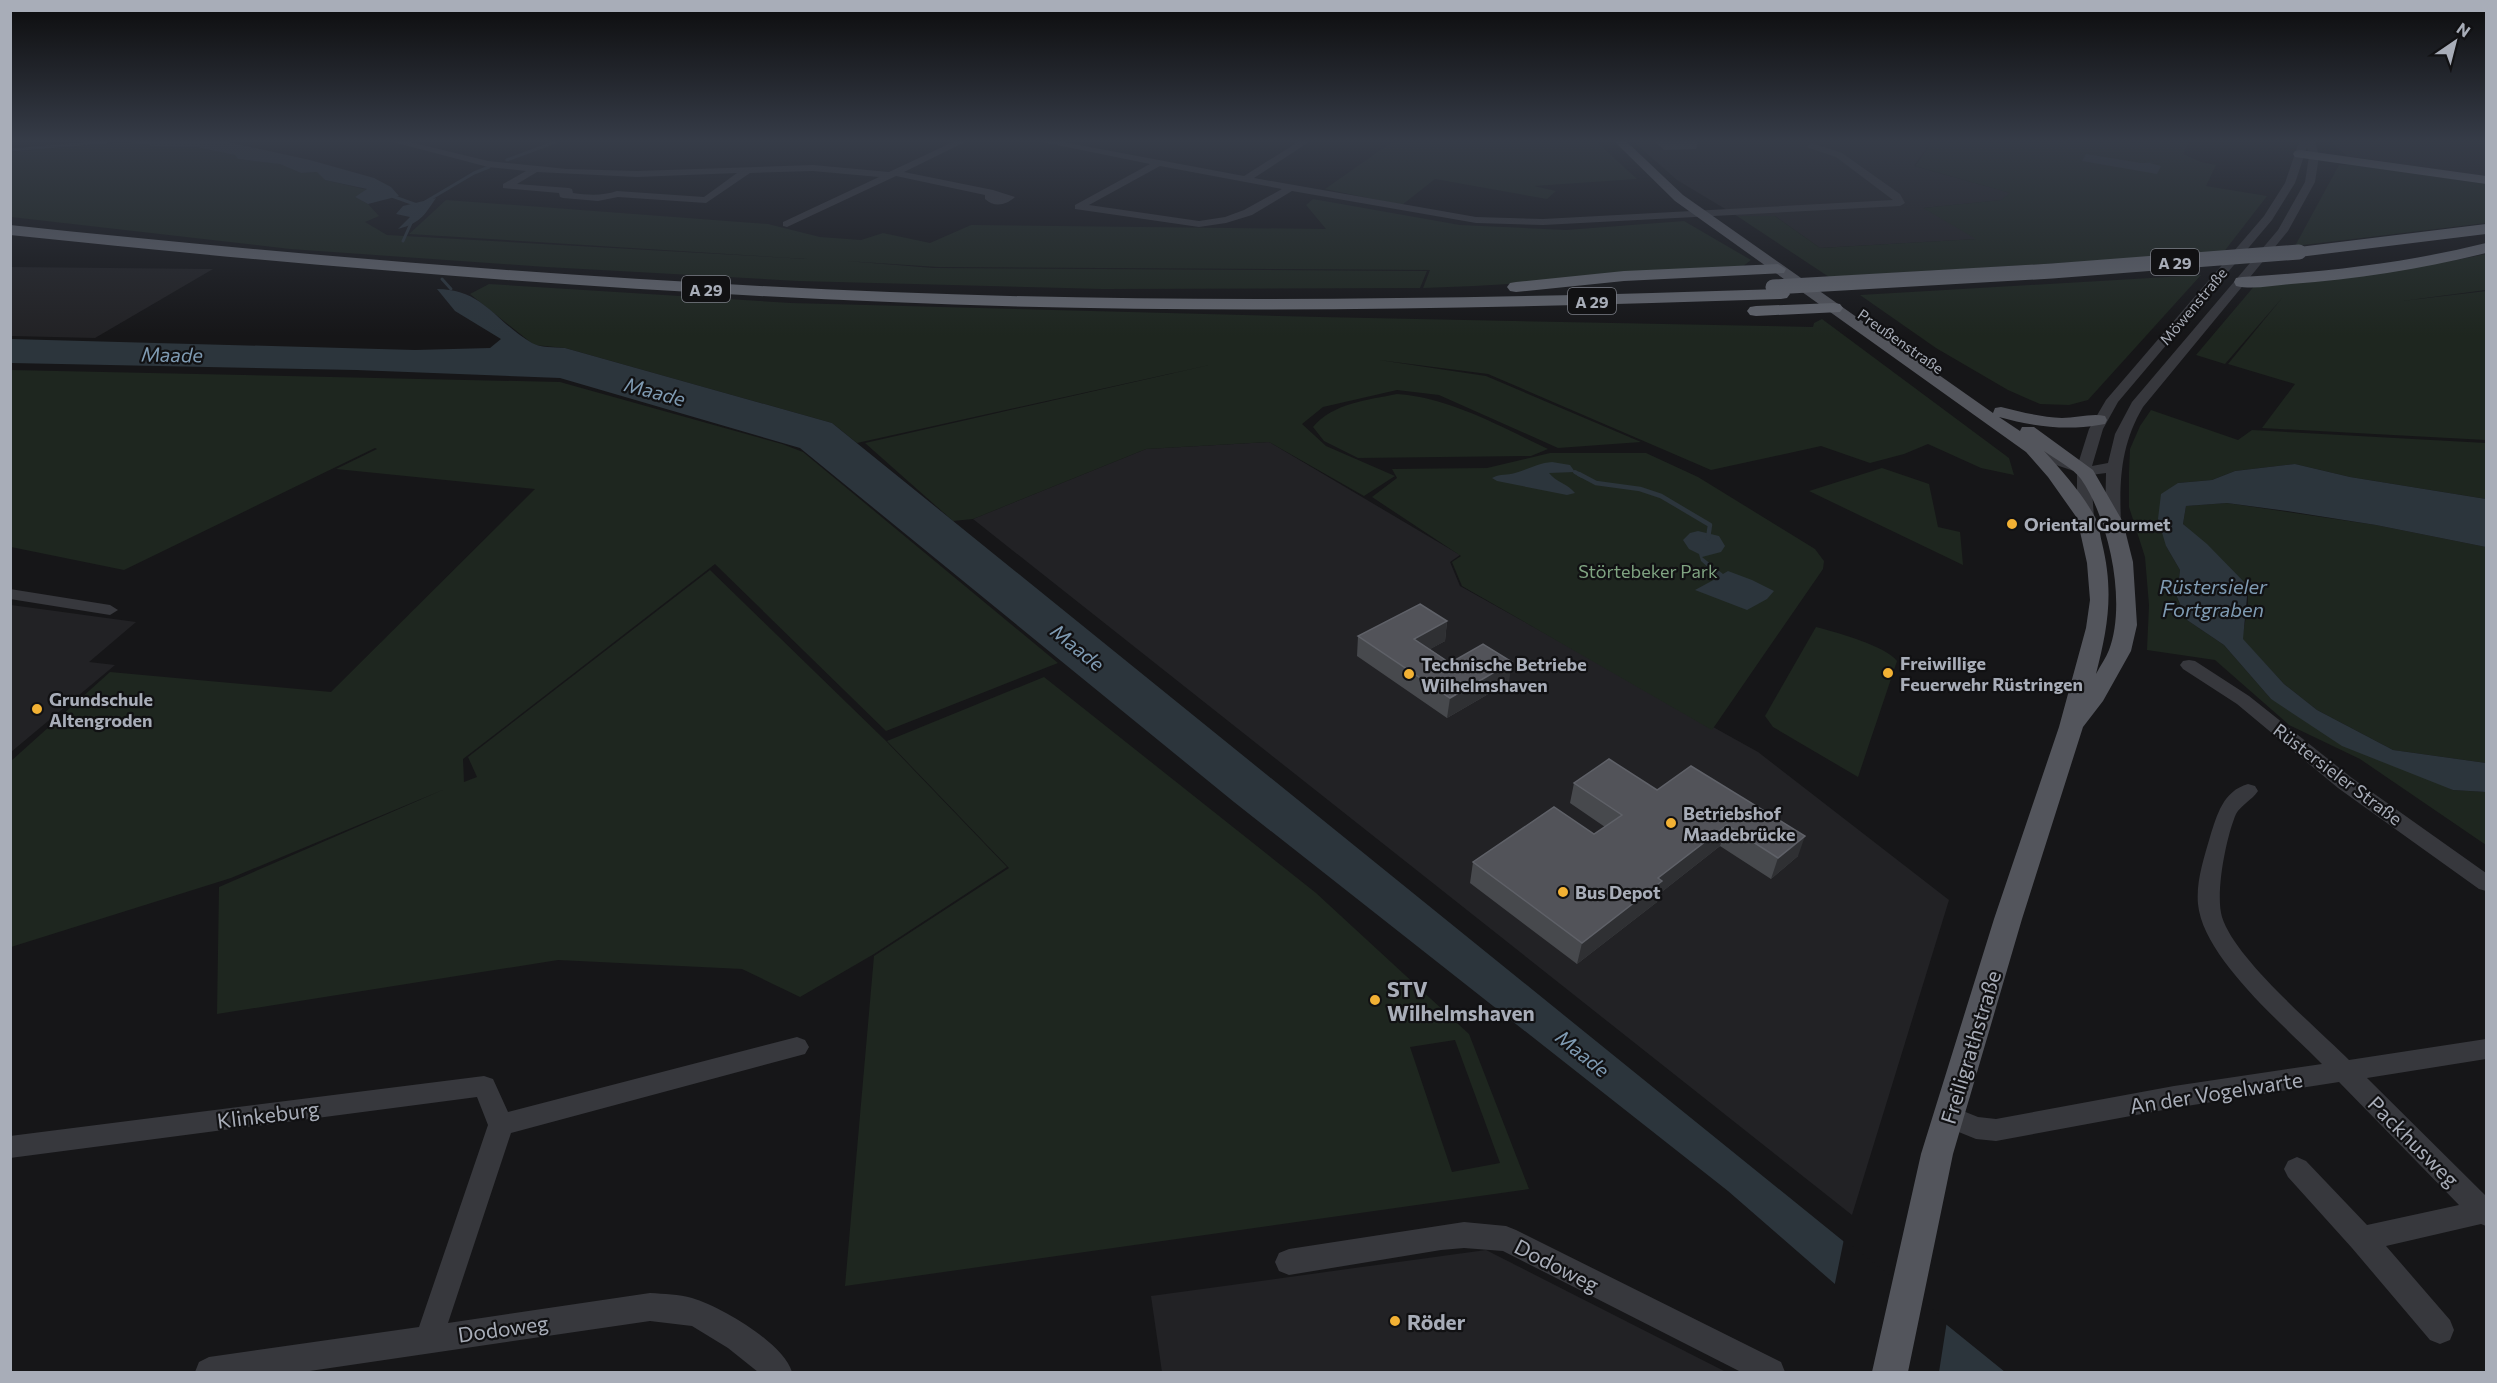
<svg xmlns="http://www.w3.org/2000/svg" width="2497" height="1383" font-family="Commissioner,sans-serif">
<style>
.built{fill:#222225}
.green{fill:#1e261f;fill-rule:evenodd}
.water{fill:#2c353c}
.pier{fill:#161618}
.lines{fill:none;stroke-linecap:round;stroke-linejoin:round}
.stream-far2{stroke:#2c353c;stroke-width:3}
.stream-far1{stroke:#2c353c;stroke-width:4}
.stream{stroke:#2c353c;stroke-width:4.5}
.minor{fill:#37383d;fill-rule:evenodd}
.major{fill:#53555c;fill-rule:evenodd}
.highway{fill:#63666e;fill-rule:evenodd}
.highway-bridge{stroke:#63666e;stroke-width:15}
.wall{fill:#47494d}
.shaded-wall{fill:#2f3033}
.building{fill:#525359;stroke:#5f6168;stroke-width:1.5}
.poi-dot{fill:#f2b134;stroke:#111113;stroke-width:2}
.labels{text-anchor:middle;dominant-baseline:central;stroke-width:4.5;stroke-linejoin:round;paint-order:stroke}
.far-street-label{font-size:15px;fill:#a8adb8;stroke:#111113}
.shield{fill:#111113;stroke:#7b7e86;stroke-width:1.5}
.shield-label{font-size:16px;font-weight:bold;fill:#a8adb8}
.poi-label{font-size:18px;font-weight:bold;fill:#a8adb8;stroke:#111113;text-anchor:start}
.park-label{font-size:18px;fill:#7fa381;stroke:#111113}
.street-label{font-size:18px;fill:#a8adb8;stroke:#111113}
.water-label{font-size:20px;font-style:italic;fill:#7f9bb3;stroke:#111113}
.near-poi-label{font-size:21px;font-weight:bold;fill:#a8adb8;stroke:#111113;text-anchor:start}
.near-street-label{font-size:21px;fill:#a8adb8;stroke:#111113}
</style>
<rect width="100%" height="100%" fill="#161618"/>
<g class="built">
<path d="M1634,142H1931L1914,166L2011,193L2002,200L1924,208L1978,239L1820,248L1775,216H1737L1677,180Z"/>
<path d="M2330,142H2486V177L2347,156Z"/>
<path d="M11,267L213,269L95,338L11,336Z"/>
<path d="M1269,442L1460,555L1450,562L1460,586L1758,752L1949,900L1852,1215L973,519L1146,449Z"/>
<path d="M11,605L136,622L89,662L115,665L11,752Z"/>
<path d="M1486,1250L1726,1372H1162L1151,1296Z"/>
</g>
<g class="green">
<path d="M129,142L154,146L196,147L235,155L238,159L281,164L301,173L318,172L325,180L368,190L355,197L368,204L379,216L365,222L387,235L807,259L409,234L446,200L768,224L820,237L861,240L883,233L930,243L971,225L1326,229L1306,205L1313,199L1460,225L1566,230L1684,221L1751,260L1742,267C1636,273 1529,285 1423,288L1430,270L938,267L846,261L934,268L1427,271L1420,288L1102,289L798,281L546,267L290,249L11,217L10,152Z"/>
<path d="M1392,142H1597L1637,179L1534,186L1556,191L1547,199L1435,179L1402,205L1325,189Z"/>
<path d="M1932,142H2189L2183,154L2201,162L2216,165L2206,186L2267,196L2223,253L1829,277L1737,216H1775L1820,248L1976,239L1923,208L2001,200L2010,193L1915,166Z"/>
<path d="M2339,165H2356L2486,184V223L2295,246Z"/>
<path d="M2486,254V290L2402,301L2486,291V440L2262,428L2295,384L2228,364L2282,298L2225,364L2196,355L2256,284C2333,279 2411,270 2486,254Z"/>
<path d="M2201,275L2088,400L2069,405L2040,404L2008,390L1936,348L1860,295Z"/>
<path d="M489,284L791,303L1321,317L1813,327L1814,323L1822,319L2009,458L2014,475L1981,468L1928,444L1904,454L1870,463L1821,446L1711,470L1488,374L1379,360L1486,376L1641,442L1558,448L1439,395L1397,390L1323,407L1302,424L1326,446L1395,476L1364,496L1269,442L1146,449L973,519L953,521L865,443L1214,364L857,443L832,423L565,348L534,345L470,294Z"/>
<path d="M11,370L560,382L782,444L803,452L1058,663L886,731L715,564L463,759L464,782L477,777L468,757L710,570L886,741L1007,867L874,954L800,997L742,969L558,960L217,1014L219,887L445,789L231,878L11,947V761L110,672L331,692L535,489L336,469L377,449L375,448L124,570L11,547Z"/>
<path d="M1397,394C1451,398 1499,426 1548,449L1531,456L1358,458L1324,441L1313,427C1333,403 1368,400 1397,394Z"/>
<path d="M2151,410L2238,440L2252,430L2486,443V499L2350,477L2295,464L2235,471L2212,480L2178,483L2166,546L2180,570L2177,597L2187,620L2224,645L2271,699L2453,790L2486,792V845L2360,759L2289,725L2215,660L2147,650L2149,605L2145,557L2129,507V472L2130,449L2140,426Z"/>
<path d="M1550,453H1646L1698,477L1815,549L1824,561L1823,569L1712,730L1462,586L1452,562L1461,556L1372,497L1397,478L1392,469L1487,468Z"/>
<path d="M1882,468L1929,484L1938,527L1960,532L1963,565L1809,491Z"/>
<path d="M2227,503L2376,525L2486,547V763L2393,750L2317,710L2284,684L2242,639L2248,606V586L2183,524L2186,506Z"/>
<path d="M1816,627C1835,632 1886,646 1897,661L1858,777L1773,727L1765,716Z"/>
<path d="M1044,677L1316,893L1469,1034L1529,1189L845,1286L874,956L1009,868L887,741ZM1455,1040L1500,1163L1452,1172L1410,1047Z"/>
</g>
<g class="water">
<path d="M129,142H228L246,146L310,160L374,178L391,187L399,196L368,204L355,197L367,189L325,180L317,172L301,173L280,164L238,159L235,155L196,147L154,146Z"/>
<path d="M2086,154L2141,163L2167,162L2150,163L2161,166L2157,174L2082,161Z"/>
<path d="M436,198C424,216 420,223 398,229L410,217L396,214L403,206Z"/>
<path d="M437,289C484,289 496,323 532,343C540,348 555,347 565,348L832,423L2005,1372H1936L1728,1191L1234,802L800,448L560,378L356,370L11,363V339L415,350L490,348L501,339L455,311Z"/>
<path d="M1552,462L1570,465L1575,472L1549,473C1556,482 1568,484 1575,493L1567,495L1497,481L1492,478C1501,473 1507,476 1515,473C1529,469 1538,463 1552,462Z"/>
<path d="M2295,464L2350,477L2486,499V547L2376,525L2287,511L2227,503L2186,506L2183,524L2207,544L2248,586L2243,639L2284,684L2317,710L2393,750L2486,763V792L2453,790L2342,746L2271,699L2224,645L2187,620L2177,597L2180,570L2166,546L2158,519L2161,494L2178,483L2212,480L2235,471Z"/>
<path d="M1698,531L1719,536L1725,546L1721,552L1702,557L1723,574L1728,571L1752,580L1774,591L1767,599L1747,610L1695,590L1719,577L1701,561L1699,554L1689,549L1683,540L1690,533Z"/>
</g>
<path class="pier" d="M1844,1239L1947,1321L1939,1372H1932L1834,1288Z"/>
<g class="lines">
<g class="stream-far2">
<path d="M10,150L106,142"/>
<path d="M507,160L555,142"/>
<path d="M389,195L417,205"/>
<path d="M425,202L474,173L489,167"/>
<path d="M403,241L412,221"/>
<path d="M442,279L451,289"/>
</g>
<path class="stream-far1" d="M1575,472L1582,476"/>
<path class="stream" d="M1579,474L1596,483L1640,489L1661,496L1710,525L1708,538"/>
<g class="minor">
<path d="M393,142H410L488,161L567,169L637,171L813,165L889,172L953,142H965L904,172L993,190L1015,197C1006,205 995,208 985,199V195L896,176L787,227L783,226V222L879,177L813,171L750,173L706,203L618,197L598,201L563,198L560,197L559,193L503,188V184L526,171L488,167ZM537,172L637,177L737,173L704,197L617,191C602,196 588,195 573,193L572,189L569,188L517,184Z"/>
<path d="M1042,142H1063L1244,176L1298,142H1309L1254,178L1476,217L1543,219L1893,200L1836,157L1809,148L1807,146L1812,143L1842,153L1900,194L1905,203L1900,206L1543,225L1476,223L1292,191L1252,215L1226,223L1199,227L1075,209V205L1150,164ZM1160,166L1282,189L1244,210L1225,217L1199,221L1089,205Z"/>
<path d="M2299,142H2315L2319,156L2315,182L2288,231L2143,407C2121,444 2119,480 2121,522L2113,527L2105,522L2106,473L2091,475L2094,518L2086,523L2081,521L2077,501V472L2056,465L2025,448L2027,445H2037L2078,464L2089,429L2106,400L2264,216L2285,183ZM2307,147L2309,156L2305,182L2278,230L2132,402L2115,434L2108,463L2092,466L2103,429L2118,402L2272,220L2295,183Z"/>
<path d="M10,589L110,605L118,610L110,615L10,599Z"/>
<path d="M2189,660L2195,661L2249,696L2352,778L2486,873V891L2479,889L2338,788L2237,704L2183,669L2180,665L2183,661Z"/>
<path d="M2248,784L2255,786L2258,791C2252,800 2241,805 2236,814C2226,837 2215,894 2222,917C2235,959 2316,1027 2349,1060L2486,1039V1059L2367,1078L2486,1196V1226L2481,1224L2386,1246L2450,1320L2454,1330L2450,1340L2440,1344L2430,1340L2352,1248L2288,1177L2284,1169L2288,1161L2297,1157L2306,1161L2367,1225L2459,1205L2339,1082L2174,1108L1996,1141L1976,1139L1939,1124L1936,1116L1939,1108L1948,1105L1978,1117L1996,1119L2174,1086L2322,1064C2285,1026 2203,958 2198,904C2196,881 2204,858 2210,837C2217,815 2223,791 2248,784Z"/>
<path d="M797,1037L805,1040L809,1047L805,1054L511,1133L448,1323L650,1293C664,1294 679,1294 692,1298C722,1307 783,1343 792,1372H758L728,1348L692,1326L650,1321L303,1372H195L199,1362L209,1357L419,1327L488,1125L477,1097L10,1158V1136L484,1076L493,1079L508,1112Z"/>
<path d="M1464,1222L1506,1226L1516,1230L1781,1362L1785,1372H1741L1503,1251L1464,1248L1441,1250L1289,1275L1279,1271L1275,1262L1279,1253L1289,1249Z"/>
</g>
<path class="major" d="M1615,142H1627L1683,195L1993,413L1995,408L2001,407C2021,412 2041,417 2062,418C2076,418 2092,413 2105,416L2107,420L2105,424L2099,425C2064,431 2032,426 1999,417L2020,431L2022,427H2034L2093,470L2123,522L2133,562L2137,625L2131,651L2103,701L2083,727L2022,919L1953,1154L1908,1372H1872L1921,1154L1994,919L2059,727L2086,628L2090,600L2087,563L2077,518L2048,477L2026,452L1675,201ZM2044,451C2055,459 2073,468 2081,479C2109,519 2127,603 2109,650C2106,658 2100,666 2096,674C2108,627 2114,592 2102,543C2100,535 2099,524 2095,517C2082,493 2062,471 2044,451Z"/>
<g class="highway">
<path d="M2300,150L2486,176V184L2295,157L2293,154L2295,151Z"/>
<path d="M2486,224V234L2299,257L2291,252L2299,247Z"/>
<path d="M10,225C303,256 596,280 890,292C1187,304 1484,299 1781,289L1787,290L1790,294L1787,298L1781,299C1484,309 1187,315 890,302C596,290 303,266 10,235Z"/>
<path d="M2486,243V253C2422,269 2357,279 2291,284C2274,285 2253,290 2236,286L2234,282L2236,278L2242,277C2325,272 2406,263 2486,243Z"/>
<path d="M1778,264L1786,269L1784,273L1624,281L1516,292L1510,291L1507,287L1510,283L1516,282L1624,271Z"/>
<path d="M1834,303L1840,304L1843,308L1840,312L1756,316L1750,315L1747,311L1750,307L1756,306Z"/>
</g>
<path class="highway-bridge" d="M1773,287L2052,271L2299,252"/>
</g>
<g class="wall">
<path d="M1656,142H1698L1696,149L1664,150Z"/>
<path d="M1447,621L1445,641L1430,649L1450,663L1509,682L1447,718L1357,656L1358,636Z"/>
<path d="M1574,783L1657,790L1798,856L1771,879L1720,846L1659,894L1657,902L1577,964L1470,883L1473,862L1594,834L1605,827L1570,803Z"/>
</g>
<g class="shaded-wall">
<path d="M1447,621L1445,641L1412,659L1414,639Z"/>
<path d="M1512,662L1509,682L1447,718L1450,698Z"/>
<path d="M1727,825L1720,846L1659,894L1657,902L1577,964L1582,943L1658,878Z"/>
<path d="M1805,836L1798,856L1771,879L1778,858Z"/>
</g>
<g class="building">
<path d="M1420,604L1447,621L1414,639L1450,663L1483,644L1512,662L1450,698L1358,636Z"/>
<path d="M1609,759L1657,790L1691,766L1805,836L1778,858L1727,825L1658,878L1662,881L1582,943L1473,862L1554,807L1594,834L1622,815L1574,783Z"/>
</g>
<linearGradient id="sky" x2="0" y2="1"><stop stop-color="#0c0c0d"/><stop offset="0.42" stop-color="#363c48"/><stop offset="1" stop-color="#363c48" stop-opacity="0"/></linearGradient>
<rect width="2497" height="336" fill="url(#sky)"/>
<g class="poi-dot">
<circle cx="2012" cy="524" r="6"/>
<circle cx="1888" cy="673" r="6"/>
<circle cx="1409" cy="674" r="6"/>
<circle cx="37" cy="709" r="6"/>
<circle cx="1671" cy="823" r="6"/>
<circle cx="1563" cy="892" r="6"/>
<circle cx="1375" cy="1000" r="6"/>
<circle cx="1395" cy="1321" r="6"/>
</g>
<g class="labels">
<g class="far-street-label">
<text transform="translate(2193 306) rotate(-50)">Möwenstraße</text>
<text transform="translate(1901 341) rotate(35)">Preußenstraße</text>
</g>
<g class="shield">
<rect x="2151" y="249" width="48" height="26" rx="4.5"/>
<rect x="682" y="276" width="48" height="26" rx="4.5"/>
<rect x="1568" y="288" width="48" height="26" rx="4.5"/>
</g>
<g class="shield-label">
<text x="2175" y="262">A 29</text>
<text x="706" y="289">A 29</text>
<text x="1592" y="301">A 29</text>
</g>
<g class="poi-label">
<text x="2024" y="524">Oriental Gourmet</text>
<text x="1900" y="663">Freiwillige<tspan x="1900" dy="21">Feuerwehr Rüstringen</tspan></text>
<text x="1421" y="664">Technische Betriebe<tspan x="1421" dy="21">Wilhelmshaven</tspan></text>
<text x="49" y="699">Grundschule<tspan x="49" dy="21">Altengroden</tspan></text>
<text x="1683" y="813">Betriebshof<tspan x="1683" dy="21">Maadebrücke</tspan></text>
<text x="1575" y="892">Bus Depot</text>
</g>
<g class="park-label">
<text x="1648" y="571">Störtebeker Park</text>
</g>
<g class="street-label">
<text transform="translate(2338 774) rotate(37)">Rüstersieler Straße</text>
</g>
<g class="water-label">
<text transform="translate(172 354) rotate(1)">Maade</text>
<text transform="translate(655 391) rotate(15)">Maade</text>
<text x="2213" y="586">Rüstersieler<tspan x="2213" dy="23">Fortgraben</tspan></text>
<text transform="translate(1078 647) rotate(39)">Maade</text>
<text transform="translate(1583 1053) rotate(39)">Maade</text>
</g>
<g class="near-poi-label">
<text x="1387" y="988">STV<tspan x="1387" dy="24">Wilhelmshaven</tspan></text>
<text x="1407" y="1321">Röder</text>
</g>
<g class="near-street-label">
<text transform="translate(1970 1047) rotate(-73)">Freiligrathstraße</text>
<text transform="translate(2216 1092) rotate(-9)">An der Vogelwarte</text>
<text transform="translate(268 1114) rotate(-7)">Klinkeburg</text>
<text transform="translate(2414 1141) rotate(45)">Packhusweg</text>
<text transform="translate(1557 1265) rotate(27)">Dodoweg</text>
<text transform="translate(503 1328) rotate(-8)">Dodoweg</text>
</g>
</g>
<rect width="2497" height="1383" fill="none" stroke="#a8adb8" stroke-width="24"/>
<g transform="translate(2455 42) rotate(35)" stroke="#111113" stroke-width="4.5" paint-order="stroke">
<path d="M0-4.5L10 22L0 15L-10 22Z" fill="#a8adb8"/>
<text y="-9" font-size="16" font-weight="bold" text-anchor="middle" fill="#a8adb8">N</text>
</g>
</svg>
